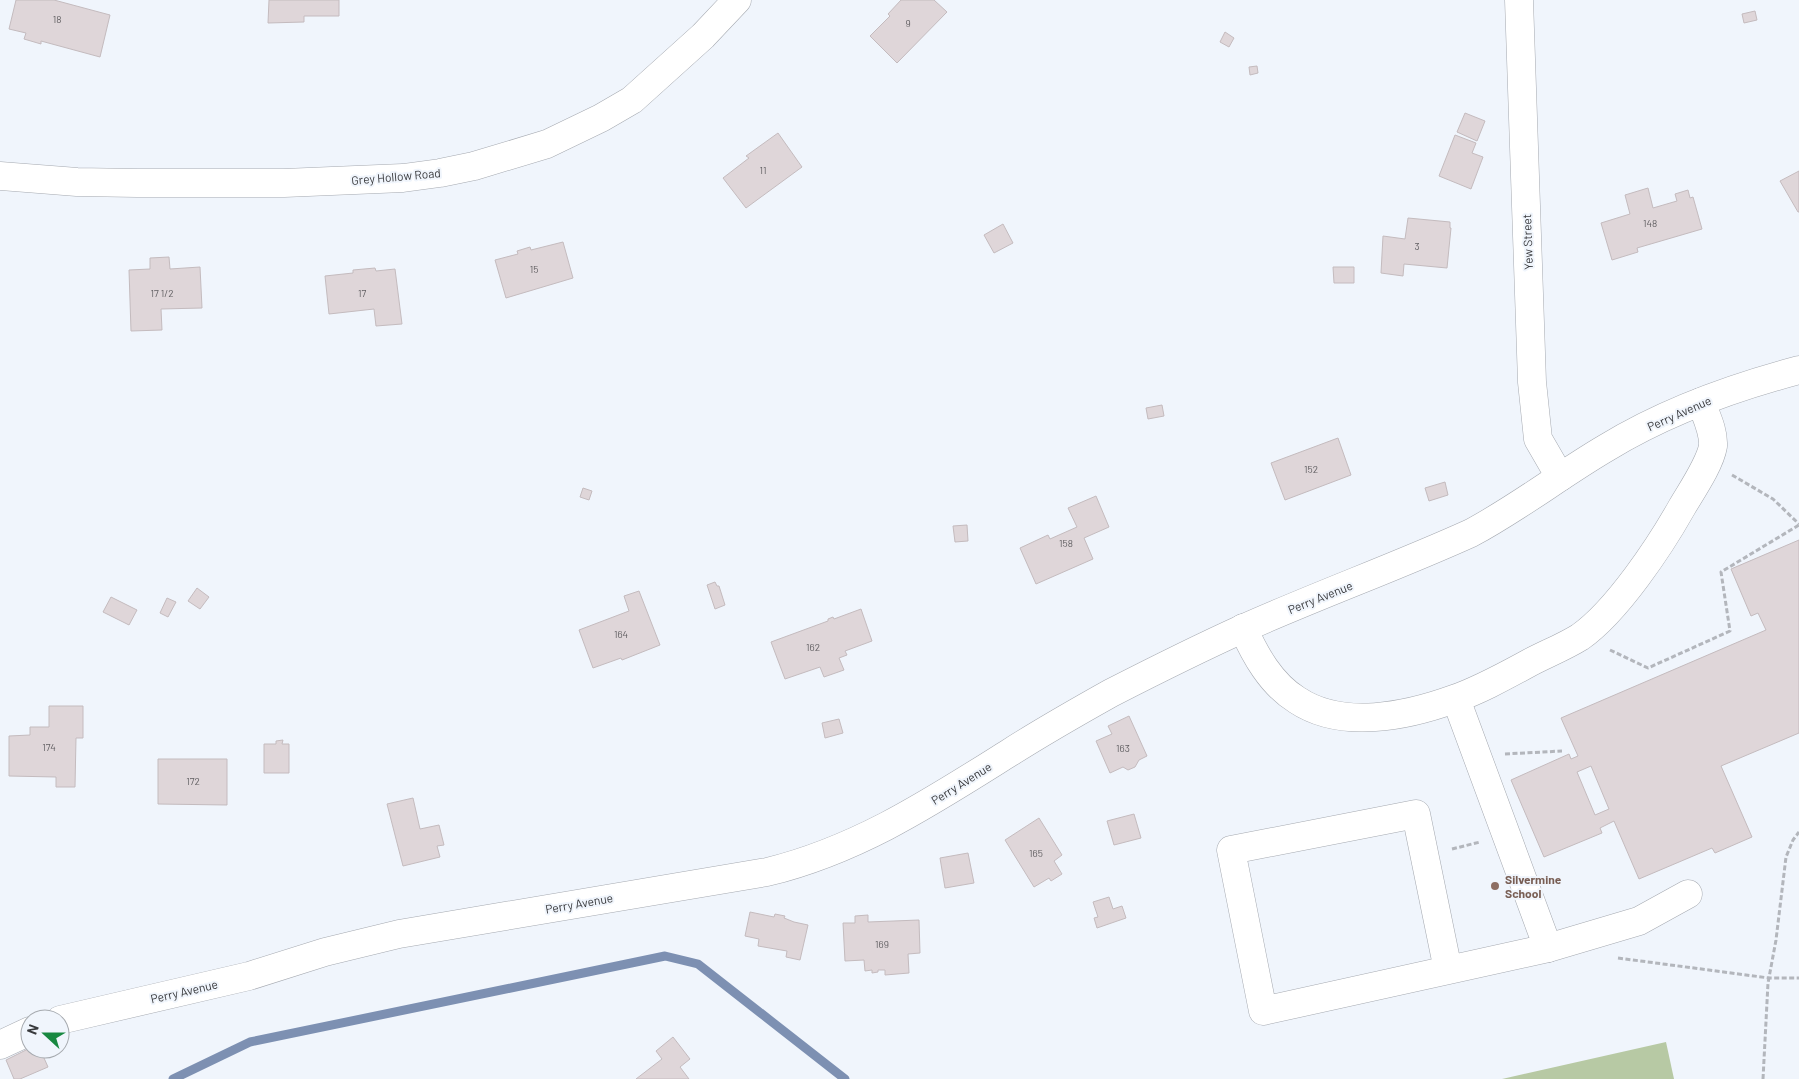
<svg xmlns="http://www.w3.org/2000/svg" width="1799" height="1079" font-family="Barlow,sans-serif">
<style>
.green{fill:#b7c9a4}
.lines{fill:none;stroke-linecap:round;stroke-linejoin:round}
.stream{stroke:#7d90b2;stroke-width:9}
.building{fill:#dfd6d9;stroke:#c4bbbe;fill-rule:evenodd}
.minor-casing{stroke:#a5a9b0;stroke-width:29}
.path{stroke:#b3b6bc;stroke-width:3;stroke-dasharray:5 2.5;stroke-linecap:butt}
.minor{stroke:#fff;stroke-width:28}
.education-dot{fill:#8d6e63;stroke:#f0f5fc;stroke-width:2}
.labels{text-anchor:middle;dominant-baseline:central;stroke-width:4;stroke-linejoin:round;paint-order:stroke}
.number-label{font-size:10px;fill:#626063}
.street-label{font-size:12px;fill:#38393c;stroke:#f0f5fc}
.education-label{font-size:12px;font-weight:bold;fill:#785e54;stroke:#f0f5fc;text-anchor:start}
</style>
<rect width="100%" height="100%" fill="#f0f5fc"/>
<path class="green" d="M1666,1042L1674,1079H1502Z"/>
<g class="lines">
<path class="stream" d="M173,1079L250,1042L665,956L698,964L845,1079"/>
</g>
<g class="building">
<path d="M16,0H54L110,15L100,57L41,41V44L24,39L26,33L9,29Z"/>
<path d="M269,0H339V16H304V22L268,23Z"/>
<path d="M901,0H934L947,12L897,63L870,36L890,16L888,14Z"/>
<path d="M1755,11L1757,20L1744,23L1742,14Z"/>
<path d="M1225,32L1234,38L1229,47L1220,42Z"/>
<path d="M1257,66L1258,73L1250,75L1249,67Z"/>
<path d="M1465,113L1485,121L1477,141L1457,132Z"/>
<path d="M778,133L802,167L746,208L723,178L749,158L746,156Z"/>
<path d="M1455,135L1476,143L1472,153L1483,157L1471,189L1439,176Z"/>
<path d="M1799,171V212H1798L1780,181Z"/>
<path d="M1648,188L1653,208L1677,201L1675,194L1688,190L1690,198L1693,197L1702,229L1637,248L1638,252L1612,260L1601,223L1630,214L1625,195Z"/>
<path d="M1408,218L1450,222V228H1451L1447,268L1404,264L1403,276L1381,273L1383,236L1405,239Z"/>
<path d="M1003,224L1013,243L994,253L984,235Z"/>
<path d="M563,242L573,278L506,298L495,260L518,254L517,251L530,247L531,250Z"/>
<path d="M169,257L170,269L200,267L202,308L161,309L162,330L131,331L129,270L150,269V258Z"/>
<path d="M1333,267H1354V283H1334Z"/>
<path d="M375,268L376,271L395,269L402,324L376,326L374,309L329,314L325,276L353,273V270Z"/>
<path d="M1162,405L1164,416L1148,419L1146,408Z"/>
<path d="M1338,438L1351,475L1285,500L1271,463Z"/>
<path d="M1445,482L1448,495L1429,501L1425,488Z"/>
<path d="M583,488L592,491L589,500L580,497Z"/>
<path d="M1096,496L1109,527L1084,538L1093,559L1036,584L1020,548L1048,535L1050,539L1077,527L1068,508Z"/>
<path d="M967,525L968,541L955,542L953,526Z"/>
<path d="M1799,540V733L1721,766L1752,837L1715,853L1712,848L1639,879L1614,821L1600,828L1602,833L1544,857L1511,780L1569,754L1571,759L1578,756L1561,718L1766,630L1758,613L1751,616L1731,569ZM1591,766L1609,809L1595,815L1577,772Z"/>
<path d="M715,582L717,586H719L725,605L715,609L707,585Z"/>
<path d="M197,588L209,597L200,609L188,601Z"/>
<path d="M639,591L660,645L622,660L621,658L593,668L579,630L629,611L624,596Z"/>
<path d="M111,597L137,610L129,625L103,612Z"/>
<path d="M167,598L176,602L168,617L160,613Z"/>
<path d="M861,609L872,641L845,651L847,655L839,658L844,670L824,677L820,667L785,679L771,642L828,621V619L833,617L834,619Z"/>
<path d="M49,706H83V738H76L75,787H56V777L9,776V736L30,735V727H49Z"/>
<path d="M1129,716L1147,756L1139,760L1135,767L1128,770L1123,767L1110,773L1096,741L1112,734L1108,726Z"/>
<path d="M839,719L843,733L825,738L822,723Z"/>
<path d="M283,740L282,744H289V773H264V744H276V741Z"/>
<path d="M158,759H227V805L158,804Z"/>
<path d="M413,798L420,829L439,825L444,845L437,846L440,857L403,866L387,804Z"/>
<path d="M1134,814L1141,838L1114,845L1107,821Z"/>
<path d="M1039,818L1062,855L1054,861L1062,874L1051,881L1049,878L1034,887L1005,840Z"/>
<path d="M968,853L974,883L945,888L940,858Z"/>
<path d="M1109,897L1113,909L1122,906L1126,918L1097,928L1094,918L1098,917L1093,902Z"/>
<path d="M750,912L774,917L775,914L785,916L784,918L794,922L808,925L800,960L786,957L787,951L758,946L759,939L745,936Z"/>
<path d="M868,915V922L919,920L920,953L908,954L909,973L885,975V970H878V972L872,973V970L865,971L864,960L845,961L843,923H855V916Z"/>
<path d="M673,1037L690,1059L680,1067L689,1079H636L662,1059L656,1051Z"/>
<path d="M30,1048L40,1049L48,1067L20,1079H14L6,1060Z"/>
</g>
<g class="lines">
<defs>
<g id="minor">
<path d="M1519,0L1532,382L1538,439L1560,477"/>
<path d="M0,176L77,182L137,183H284L403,178L440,173L474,166L547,144L601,118L632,100L703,36L737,0"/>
<path d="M1243,628C1255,655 1271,684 1297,700C1342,730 1407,716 1454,699C1480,690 1505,676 1529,663C1546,654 1564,647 1580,637C1617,611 1660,546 1682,507C1692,490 1710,464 1713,446C1714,431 1706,416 1701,402"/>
<path d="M1548,948L1639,921L1688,894"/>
<path d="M1448,970L1416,814L1231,850L1263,1011L1548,948L1456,699"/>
<path d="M60,1020L249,976L325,952L399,934L767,872C858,850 931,802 1009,753C1042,732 1077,712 1111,693C1154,671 1198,649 1242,629C1318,595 1396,567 1471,533C1518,508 1560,475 1606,448C1663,413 1735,387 1799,370"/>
<path d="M0,1045L30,1031"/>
</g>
</defs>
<use href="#minor" class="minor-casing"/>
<g class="path">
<path d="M1732,475L1773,499L1799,524"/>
<path d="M1610,650L1648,668L1730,631L1721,572L1799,525"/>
<path d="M1505,754L1562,751"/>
<path d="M1452,849L1480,842"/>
<path d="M1618,958L1769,978H1799"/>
<path d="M1763,1079L1768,983L1776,940L1786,857L1793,840L1799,832"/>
</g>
<use href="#minor" class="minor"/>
</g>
<circle class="education-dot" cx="1495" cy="886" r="5"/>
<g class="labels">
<g class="number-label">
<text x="57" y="19">18</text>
<text x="908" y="23">9</text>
<text x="763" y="170">11</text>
<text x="1650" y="223">148</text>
<text x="1417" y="246">3</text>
<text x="534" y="269">15</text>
<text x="162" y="293">17 1/2</text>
<text x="362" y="293">17</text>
<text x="1311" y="469">152</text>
<text x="1066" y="543">158</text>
<text x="621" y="634">164</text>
<text x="813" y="647">162</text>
<text x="49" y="747">174</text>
<text x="1123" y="748">163</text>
<text x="193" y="781">172</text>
<text x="1036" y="853">165</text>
<text x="882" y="944">169</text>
</g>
<g class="street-label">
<text transform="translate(396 176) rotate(-5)">Grey Hollow Road</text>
<text transform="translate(1527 242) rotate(-92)">Yew Street</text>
<text transform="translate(1679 413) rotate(-24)">Perry Avenue</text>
<text transform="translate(1320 597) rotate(-22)">Perry Avenue</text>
<text transform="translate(961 783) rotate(-32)">Perry Avenue</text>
<text transform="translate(579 903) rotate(-10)">Perry Avenue</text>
<text transform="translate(184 991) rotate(-13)">Perry Avenue</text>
</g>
<g class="education-label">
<text x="1505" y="879">Silvermine<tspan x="1505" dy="14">School</tspan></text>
</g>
</g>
<g transform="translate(45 1034) rotate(291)"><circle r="24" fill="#f0f5fc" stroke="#a6aaaf"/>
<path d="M0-4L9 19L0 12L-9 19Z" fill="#188840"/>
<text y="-8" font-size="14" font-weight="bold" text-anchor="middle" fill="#38393c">N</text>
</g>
</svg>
